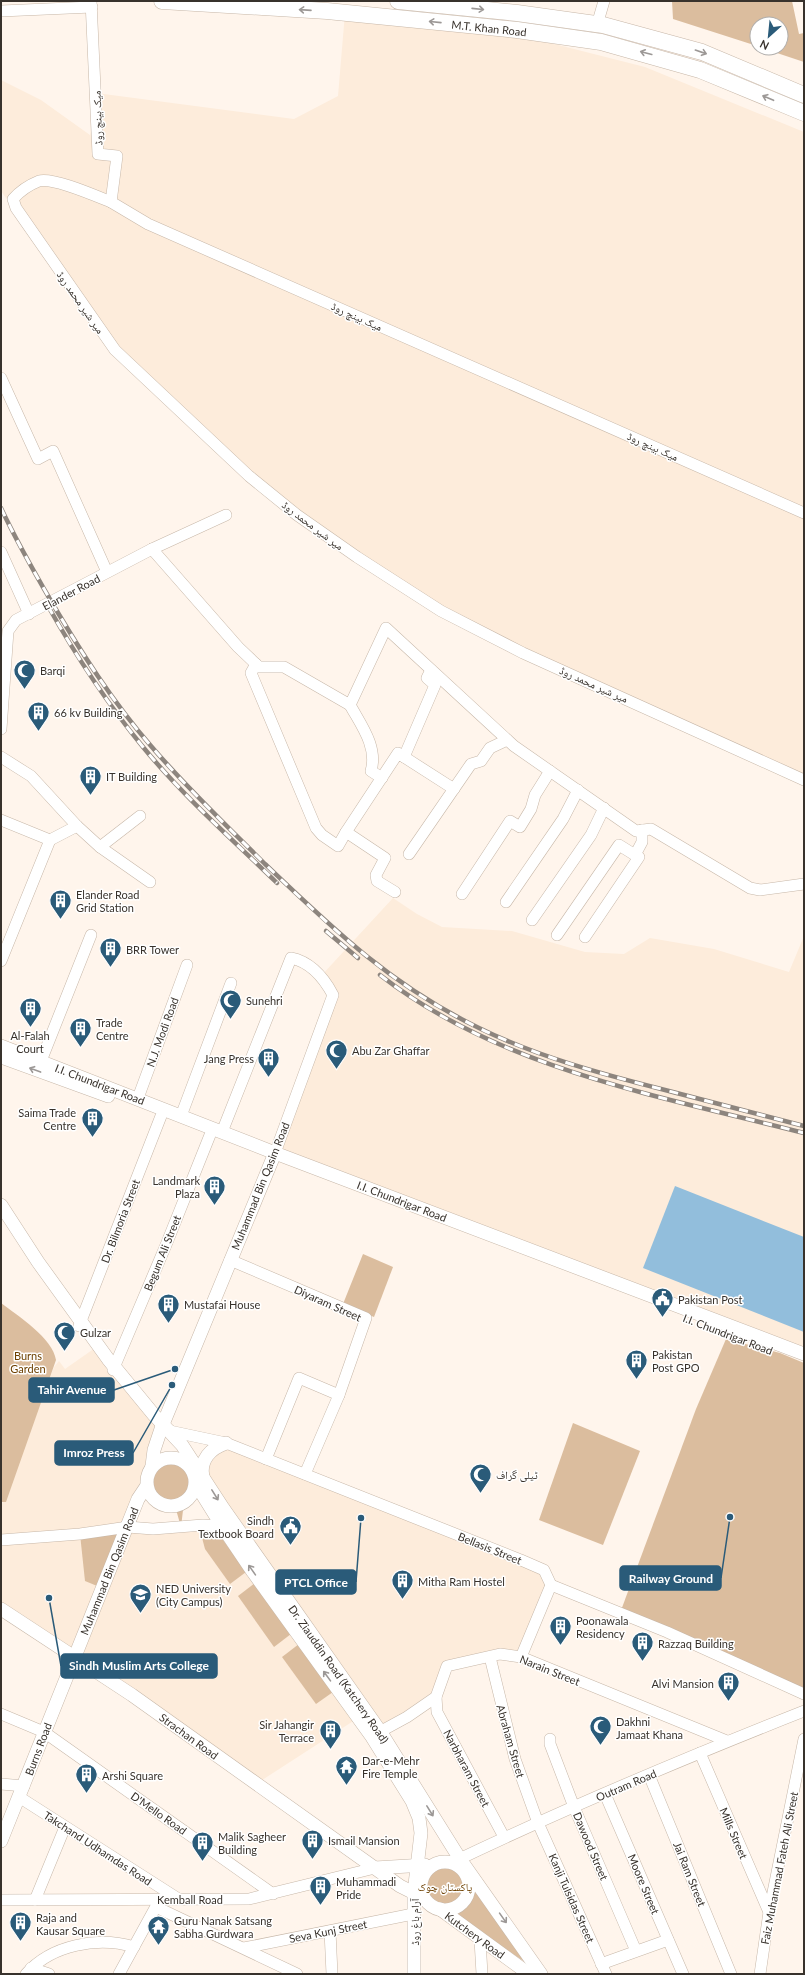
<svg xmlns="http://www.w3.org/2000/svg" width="805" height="1975" font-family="Lato,'Noto Naskh Arabic',sans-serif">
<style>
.built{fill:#fdecdb}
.green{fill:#dbbd9e}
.water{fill:#92bedc}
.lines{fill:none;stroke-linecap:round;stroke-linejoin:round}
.minor-casing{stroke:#c7b7a8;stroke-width:12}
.major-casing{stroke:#c7b7a8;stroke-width:14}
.highway-casing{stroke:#c7b7a8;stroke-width:17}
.minor{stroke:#fff;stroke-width:11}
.major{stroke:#fff;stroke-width:13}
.highway{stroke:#fff;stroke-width:16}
.rail-casing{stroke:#8d857e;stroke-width:4.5}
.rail{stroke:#fff;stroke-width:3;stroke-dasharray:9;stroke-linecap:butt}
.oneway{stroke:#9c9896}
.labels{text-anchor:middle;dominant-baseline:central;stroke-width:3;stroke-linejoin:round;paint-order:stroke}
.street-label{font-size:11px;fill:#38322c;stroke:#fff}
.poi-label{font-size:11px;fill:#38322c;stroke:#fff;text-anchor:start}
.park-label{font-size:11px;fill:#6d4000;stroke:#fff}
.leader{fill:none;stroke:#2a5b79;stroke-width:1.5}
.callout-dot{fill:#2a5b79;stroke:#fff;stroke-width:1.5}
.callout{fill:#2a5b79;stroke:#2a5b79;stroke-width:1.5}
.callout-label{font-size:12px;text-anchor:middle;font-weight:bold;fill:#fff}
</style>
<rect width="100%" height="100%" fill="#fff5ec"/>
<g class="built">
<path d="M345,13L480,25L645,67L804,132V780L441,611L297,515L114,351L1,191V80L41,100L90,135L96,93L294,119L338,96Z"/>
<path d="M393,898L417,914L442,927L512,931L585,952L624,954L650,938L714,949L789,972L804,936V1354L275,1153L333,995L321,976Z"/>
<path d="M95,1348L161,1429L148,1470L126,1530L222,1526L201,1469L221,1445L544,1570L550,1588L521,1657L447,1666L436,1697L380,1731L358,1718L256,1784L1,1609V1507L54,1367L59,1361L65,1369Z"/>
</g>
<g class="green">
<path d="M672,1H792L799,34L804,33V62L762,48H781V24H757V46L673,19Z"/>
<path d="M363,1254L393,1267L374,1317L343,1304Z"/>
<path d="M1,1303C18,1316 53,1338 56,1360L6,1502H1Z"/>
<path d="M726,1339L780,1353L804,1363V1694L620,1613L696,1409Z"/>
<path d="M573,1423L640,1451L603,1545L539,1520Z"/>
<path d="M170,1458L178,1459L191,1469L193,1491L184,1502L181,1527L175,1506C140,1509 135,1464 170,1458Z"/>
<path d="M126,1530L102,1588L85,1581L80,1534Z"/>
<path d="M218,1533L246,1572L230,1584L205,1549L201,1534Z"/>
<path d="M255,1583L291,1634L274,1647L238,1596Z"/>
<path d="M299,1644L333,1692L316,1704L282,1657Z"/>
<path d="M448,1862L462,1869L469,1883L540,1972L447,1910C413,1907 413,1864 448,1862Z"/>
</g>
<path class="water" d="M675,1186L804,1237V1332L643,1268Z"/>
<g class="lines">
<defs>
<g id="minor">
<path d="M91,1L98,154L117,156L111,202L148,224L804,513"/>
<path d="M1,11L92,7"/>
<path d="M597,25L604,1"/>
<path d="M111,202C96,196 53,177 39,181C29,185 20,191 13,199L16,208L115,350L249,476L297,515L357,557L441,611L523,653L804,780"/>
<path d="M1,378L38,459L53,451L107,572"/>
<path d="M152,549L238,647L259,667H284L350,705L386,628L514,746L636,831L651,829L750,888L760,890L804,884"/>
<path d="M1,552L29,614"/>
<path d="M256,664L251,673L316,828L322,835L338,846L346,832"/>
<path d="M431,670L427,678L435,685L404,757L454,789"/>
<path d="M350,705C361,725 378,747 371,771L382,778"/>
<path d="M1,729L8,631L16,620L152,549L226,515"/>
<path d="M1,757L31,776L77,826L100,847L150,882"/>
<path d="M1,820L50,840"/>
<path d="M100,847L140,816"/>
<path d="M409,854L471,764L481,761L490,748L507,740"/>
<path d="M395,892L377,881L376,875L385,858L346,832L398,753L404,757"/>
<path d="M462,894L510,821L520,827L531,809L535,795L550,771"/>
<path d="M506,902L563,819L578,790"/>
<path d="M532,920L591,835L604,808"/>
<path d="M557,935L619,845L635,855"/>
<path d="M585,937L639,857L635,855L642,842V830"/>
<path d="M1,961L50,840L77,826"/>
<path d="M41,1061L91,935"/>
<path d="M138,1098L187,965"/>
<path d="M181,1116L231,983"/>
<path d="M222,1132L291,958C311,962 324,978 333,995L275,1153"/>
<path d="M230,1260L366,1318L339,1395L299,1378L266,1459"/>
<path d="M79,1326L161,1116"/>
<path d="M113,1370L166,1245L210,1135"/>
<path d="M165,1430L226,1443L521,1560L544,1570L551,1585L667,1632L804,1694"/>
<path d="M305,1474L339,1395"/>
<path d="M1,1540L80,1534L128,1527L153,1529L203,1525L222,1526"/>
<path d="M490,1657L515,1759L538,1823L606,1974"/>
<path d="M521,1657L551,1585"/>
<path d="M436,1697L437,1712L504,1837"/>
<path d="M1,1714L44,1732L273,1894"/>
<path d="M374,1735L407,1717L436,1697L447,1666L500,1654L521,1657L727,1741"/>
<path d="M550,1739V1744L574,1807L636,1951"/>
<path d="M700,1753L769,1912"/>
<path d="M649,1775L731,1974"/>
<path d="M1,1784L24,1786"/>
<path d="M605,1794L683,1974"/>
<path d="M19,1797L177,1898"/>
<path d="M451,1863C566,1808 685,1758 804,1711"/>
<path d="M1,1900L249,1899L375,1868"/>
<path d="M35,1900L65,1827"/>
<path d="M156,1907L297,1974"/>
<path d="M330,1931L332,1974"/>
<path d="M480,1940L482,1974"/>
<path d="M244,1948L413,1914"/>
<path d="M601,1964L668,1940"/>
<path d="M31,1968L49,1974"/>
<path d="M26,1974C51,1945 98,1936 134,1947"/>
<path d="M119,1974L159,1901"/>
<path d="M760,1974L769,1912L804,1739"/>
</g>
<g id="major">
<path d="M1,1046L275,1153L804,1354"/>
<path d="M1,1057L108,1096"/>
<path d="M1,1205L38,1262L108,1359L154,1415L182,1445L223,1508L380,1731L460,1859L541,1974"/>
<circle cx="171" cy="1482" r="24"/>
<path d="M152,1466L154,1450L161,1429L275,1153"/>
<path d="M193,1471L196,1475L199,1489L222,1526L253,1572L372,1737L412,1801L419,1818L421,1833L414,1893V1974"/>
<path d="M203,1477C199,1460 211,1448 226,1443"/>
<path d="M1,1609L132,1695L400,1886L424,1898"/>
<path d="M1,1841L138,1499L146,1487"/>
<circle cx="445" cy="1886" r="24"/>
<path d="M375,1868L425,1865"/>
<path d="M440,1909L529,1974"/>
</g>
<g id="highway">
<path d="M162,1L327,11L517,30L601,42L700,70L804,113"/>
<path d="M398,1L517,13L603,25L702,52L804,95"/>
</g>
</defs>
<use href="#minor" class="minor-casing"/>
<use href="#major" class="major-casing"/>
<use href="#highway" class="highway-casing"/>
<use href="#minor" class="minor"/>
<use href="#major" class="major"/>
<use href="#highway" class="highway"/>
<defs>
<g id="rail">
<path d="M1,508C16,540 33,570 51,601C81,652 112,701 151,746C186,787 226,825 265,864C334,930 392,986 479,1028C538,1057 602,1074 665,1090C711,1102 758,1114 804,1126"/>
<path d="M48,606C76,656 106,702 143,747C183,796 232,839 277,883"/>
<path d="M326,931L358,958"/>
<path d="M380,975C501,1069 659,1096 804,1133"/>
</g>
</defs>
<use href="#rail" class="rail-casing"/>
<use href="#rail" class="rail"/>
</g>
<defs><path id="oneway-shaft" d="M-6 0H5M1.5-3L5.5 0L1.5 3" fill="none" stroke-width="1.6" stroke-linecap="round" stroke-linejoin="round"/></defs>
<g class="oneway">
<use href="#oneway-shaft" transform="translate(478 9) rotate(6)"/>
<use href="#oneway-shaft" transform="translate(305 10) rotate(-176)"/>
<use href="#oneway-shaft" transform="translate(435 22) rotate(-174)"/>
<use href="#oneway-shaft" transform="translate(701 52) rotate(19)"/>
<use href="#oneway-shaft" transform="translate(646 53) rotate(-165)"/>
<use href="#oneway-shaft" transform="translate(768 98) rotate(-157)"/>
<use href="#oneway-shaft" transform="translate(35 1070) rotate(-160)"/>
<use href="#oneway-shaft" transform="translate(215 1495) rotate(58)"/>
<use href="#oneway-shaft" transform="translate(252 1570) rotate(-125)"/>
<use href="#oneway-shaft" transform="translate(327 1676) rotate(-126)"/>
<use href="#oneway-shaft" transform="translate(430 1811) rotate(58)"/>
<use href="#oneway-shaft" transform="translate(503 1918) rotate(55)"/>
</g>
<defs>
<symbol id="mosque-pin" viewBox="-11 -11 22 30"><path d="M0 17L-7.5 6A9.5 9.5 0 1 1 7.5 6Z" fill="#2a5b79" stroke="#fff"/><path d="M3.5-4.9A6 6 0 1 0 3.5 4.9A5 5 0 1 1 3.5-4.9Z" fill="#fff"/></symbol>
<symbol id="building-pin" viewBox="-11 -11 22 30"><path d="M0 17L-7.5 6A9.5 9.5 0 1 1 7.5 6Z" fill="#2a5b79" stroke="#fff"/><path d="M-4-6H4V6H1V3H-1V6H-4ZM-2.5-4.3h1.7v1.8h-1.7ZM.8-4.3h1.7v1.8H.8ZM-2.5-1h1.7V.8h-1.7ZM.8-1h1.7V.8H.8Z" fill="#fff"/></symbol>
<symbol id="civic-pin" viewBox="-11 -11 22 30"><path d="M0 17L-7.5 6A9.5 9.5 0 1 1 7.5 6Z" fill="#2a5b79" stroke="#fff"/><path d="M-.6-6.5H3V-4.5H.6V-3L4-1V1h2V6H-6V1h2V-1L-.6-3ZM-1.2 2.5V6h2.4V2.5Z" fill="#fff"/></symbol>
<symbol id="university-pin" viewBox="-11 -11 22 30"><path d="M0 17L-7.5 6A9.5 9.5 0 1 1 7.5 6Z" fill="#2a5b79" stroke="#fff"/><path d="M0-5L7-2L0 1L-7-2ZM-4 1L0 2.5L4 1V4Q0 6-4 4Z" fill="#fff"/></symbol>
<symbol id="temple-pin" viewBox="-11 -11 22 30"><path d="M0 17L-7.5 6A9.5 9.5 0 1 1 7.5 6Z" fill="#2a5b79" stroke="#fff"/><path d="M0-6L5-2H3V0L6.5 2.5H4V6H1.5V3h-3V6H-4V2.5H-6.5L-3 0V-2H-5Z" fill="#fff"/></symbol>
</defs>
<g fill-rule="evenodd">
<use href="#mosque-pin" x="12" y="658" width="25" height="34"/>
<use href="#building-pin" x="26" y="700" width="25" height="34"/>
<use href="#building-pin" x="78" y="764" width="25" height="34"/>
<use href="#building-pin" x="48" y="888" width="25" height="34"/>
<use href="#building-pin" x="98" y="936" width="25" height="34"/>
<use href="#mosque-pin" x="218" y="988" width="25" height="34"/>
<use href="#building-pin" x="18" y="996" width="25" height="34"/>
<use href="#building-pin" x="68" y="1016" width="25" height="34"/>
<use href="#mosque-pin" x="324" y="1038" width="25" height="34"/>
<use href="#building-pin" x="256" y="1046" width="25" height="34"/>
<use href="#building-pin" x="80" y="1106" width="25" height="34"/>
<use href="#building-pin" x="202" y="1174" width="25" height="34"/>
<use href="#civic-pin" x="650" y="1286" width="25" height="34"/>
<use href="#building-pin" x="156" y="1292" width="25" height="34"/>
<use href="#mosque-pin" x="52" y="1320" width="25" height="34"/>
<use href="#building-pin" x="624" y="1348" width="25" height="34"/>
<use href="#mosque-pin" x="468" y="1462" width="25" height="34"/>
<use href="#civic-pin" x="278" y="1514" width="25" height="34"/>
<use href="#building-pin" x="390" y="1568" width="25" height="34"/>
<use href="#university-pin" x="128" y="1582" width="25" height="34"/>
<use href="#building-pin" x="548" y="1614" width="25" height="34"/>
<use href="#building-pin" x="630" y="1630" width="25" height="34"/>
<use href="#building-pin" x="716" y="1670" width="25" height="34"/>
<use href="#mosque-pin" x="588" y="1714" width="25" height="34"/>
<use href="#building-pin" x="318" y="1718" width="25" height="34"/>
<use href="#temple-pin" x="334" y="1754" width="25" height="34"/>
<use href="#building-pin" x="74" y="1762" width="25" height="34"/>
<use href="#building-pin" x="300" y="1828" width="25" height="34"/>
<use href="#building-pin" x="190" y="1830" width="25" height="34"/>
<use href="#building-pin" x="308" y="1874" width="25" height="34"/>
<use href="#building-pin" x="8" y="1910" width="25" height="34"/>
<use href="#temple-pin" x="146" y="1914" width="25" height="34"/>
</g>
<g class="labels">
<g class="street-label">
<text transform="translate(489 28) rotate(6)">M.T. Khan Road</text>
<text transform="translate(97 118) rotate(-92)">میک ہینچ روڈ</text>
<text transform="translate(81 302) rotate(55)">میر شیر محمد روڈ</text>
<text transform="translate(357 316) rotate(24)">میک ہینچ روڈ</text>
<text transform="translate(653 446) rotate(24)">میک ہینچ روڈ</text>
<text transform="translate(313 525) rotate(37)">میر شیر محمد روڈ</text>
<text transform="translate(71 592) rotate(-28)">Elander Road</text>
<text transform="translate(594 684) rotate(24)">میر شیر محمد روڈ</text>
<text transform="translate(162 1032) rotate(-70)">N.J. Modi Road</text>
<text transform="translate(100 1084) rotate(21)">I.I. Chundrigar Road</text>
<text transform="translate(260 1186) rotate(-68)">Muhammad Bin Qasim Road</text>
<text transform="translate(402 1201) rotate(21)">I.I. Chundrigar Road</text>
<text transform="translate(120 1221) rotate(-69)">Dr. Bilmoria Street</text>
<text transform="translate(162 1253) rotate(-68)">Begum Ali Street</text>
<text transform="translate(328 1303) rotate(24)">Diyaram Street</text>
<text transform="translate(728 1334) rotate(21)">I.I. Chundrigar Road</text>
<text transform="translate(490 1548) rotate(22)">Bellasis Street</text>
<text transform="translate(109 1571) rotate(-68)">Muhammad Bin Qasim Road</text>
<text transform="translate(550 1670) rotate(22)">Narain Street</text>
<text transform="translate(339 1674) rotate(55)">Dr. Ziauddin Road (Katchery Road)</text>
<text transform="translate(189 1736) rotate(36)">Strachan Road</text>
<text transform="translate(511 1741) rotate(74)">Abraham Street</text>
<text transform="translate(38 1749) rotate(-69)">Burns Road</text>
<text transform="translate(467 1768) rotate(62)">Narbharam Street</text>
<text transform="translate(626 1785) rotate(-23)">Outram Road</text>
<text transform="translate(159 1813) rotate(35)">D'Mello Road</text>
<text transform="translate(734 1833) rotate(67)">Mills Street</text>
<text transform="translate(591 1846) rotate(67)">Dawood Street</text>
<text transform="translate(98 1848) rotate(33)">Takchand Udhamdas Road</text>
<text transform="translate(779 1868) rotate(-79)">Faiz Muhammad Fateh Ali Street</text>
<text transform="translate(690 1874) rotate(68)">Jai Ram Street</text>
<text transform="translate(644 1884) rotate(67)">Moore Street</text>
<text transform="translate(572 1898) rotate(66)">Kanji Tulsidas Street</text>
<text x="190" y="1899">Kemball Road</text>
<text transform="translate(414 1922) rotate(-90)">آرام باغ روڈ</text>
<text transform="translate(328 1931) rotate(-11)">Seva Kunj Street</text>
<text transform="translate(475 1935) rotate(36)">Kutchery Road</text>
</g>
<g class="poi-label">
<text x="40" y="670">Barqi</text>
<text x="54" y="712">66 kv Building</text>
<text x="106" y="776">IT Building</text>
<text x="76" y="894">Elander Road<tspan x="76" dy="13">Grid Station</tspan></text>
<text x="126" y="949">BRR Tower</text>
<text x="246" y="1000">Sunehri</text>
<text x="96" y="1022">Trade<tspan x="96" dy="13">Centre</tspan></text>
<text x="30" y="1035" text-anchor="middle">Al-Falah<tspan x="30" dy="13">Court</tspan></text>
<text x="352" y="1050">Abu Zar Ghaffar</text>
<text x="254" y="1058" text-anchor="end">Jang Press</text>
<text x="76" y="1112" text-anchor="end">Saima Trade<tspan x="76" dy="13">Centre</tspan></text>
<text x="200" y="1180" text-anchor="end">Landmark<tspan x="200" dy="13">Plaza</tspan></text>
<text x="678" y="1299">Pakistan Post</text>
<text x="184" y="1304">Mustafai House</text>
<text x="80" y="1332">Gulzar</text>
<text x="652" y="1354">Pakistan<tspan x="652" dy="13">Post GPO</tspan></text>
<text x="496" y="1474">ٹیلی گراف</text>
<text x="274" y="1520" text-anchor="end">Sindh<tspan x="274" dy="13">Textbook Board</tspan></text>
<text x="418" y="1581">Mitha Ram Hostel</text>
<text x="156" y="1588">NED University<tspan x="156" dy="13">(City Campus)</tspan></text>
<text x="576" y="1620">Poonawala<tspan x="576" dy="13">Residency</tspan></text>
<text x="658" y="1643">Razzaq Building</text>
<text x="714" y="1683" text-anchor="end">Alvi Mansion</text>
<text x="616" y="1721">Dakhni<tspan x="616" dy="13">Jamaat Khana</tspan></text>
<text x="314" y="1724" text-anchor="end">Sir Jahangir<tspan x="314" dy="13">Terrace</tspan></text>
<text x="362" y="1760">Dar-e-Mehr<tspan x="362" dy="13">Fire Temple</tspan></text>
<text x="102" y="1775">Arshi Square</text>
<text x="218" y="1836">Malik Sagheer<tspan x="218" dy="13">Building</tspan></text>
<text x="328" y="1840">Ismail Mansion</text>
<text x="336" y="1881">Muhammadi<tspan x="336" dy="13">Pride</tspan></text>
<text x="36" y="1917">Raja and<tspan x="36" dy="13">Kausar Square</tspan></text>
<text x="174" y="1920">Guru Nanak Satsang<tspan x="174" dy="13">Sabha Gurdwara</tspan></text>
</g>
<g class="park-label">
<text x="28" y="1355">Burns<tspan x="28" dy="13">Garden</tspan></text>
<text x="445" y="1886">پاکستان چوک</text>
</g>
</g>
<path class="leader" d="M175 1369L114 1390M172 1385L133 1453M730 1517L721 1578M361 1518L356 1582M49 1598L61 1666"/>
<g class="callout-dot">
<circle cx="175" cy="1369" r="4"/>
<circle cx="172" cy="1385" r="4"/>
<circle cx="730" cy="1517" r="4"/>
<circle cx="361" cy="1518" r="4"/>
<circle cx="49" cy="1598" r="4"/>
</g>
<g class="callout">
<rect x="29" y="1378" width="85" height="24" rx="4"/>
<rect x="55" y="1441" width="78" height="24" rx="4"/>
<rect x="620" y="1566" width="101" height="24" rx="4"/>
<rect x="276" y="1570" width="80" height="24" rx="4"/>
<rect x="61" y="1654" width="156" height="24" rx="4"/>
</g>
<g class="callout-label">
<text x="72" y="1394">Tahir Avenue</text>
<text x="94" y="1457">Imroz Press</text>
<text x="671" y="1583">Railway Ground</text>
<text x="316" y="1587">PTCL Office</text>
<text x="139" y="1670">Sindh Muslim Arts College</text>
</g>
<rect width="805" height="1975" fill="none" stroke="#38322c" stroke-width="4"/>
<g transform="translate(769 36) rotate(207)"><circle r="19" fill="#ffffff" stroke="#afadab"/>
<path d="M0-3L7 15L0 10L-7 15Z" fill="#2a5b79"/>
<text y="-6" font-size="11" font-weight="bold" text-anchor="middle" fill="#38322c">N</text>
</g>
</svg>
